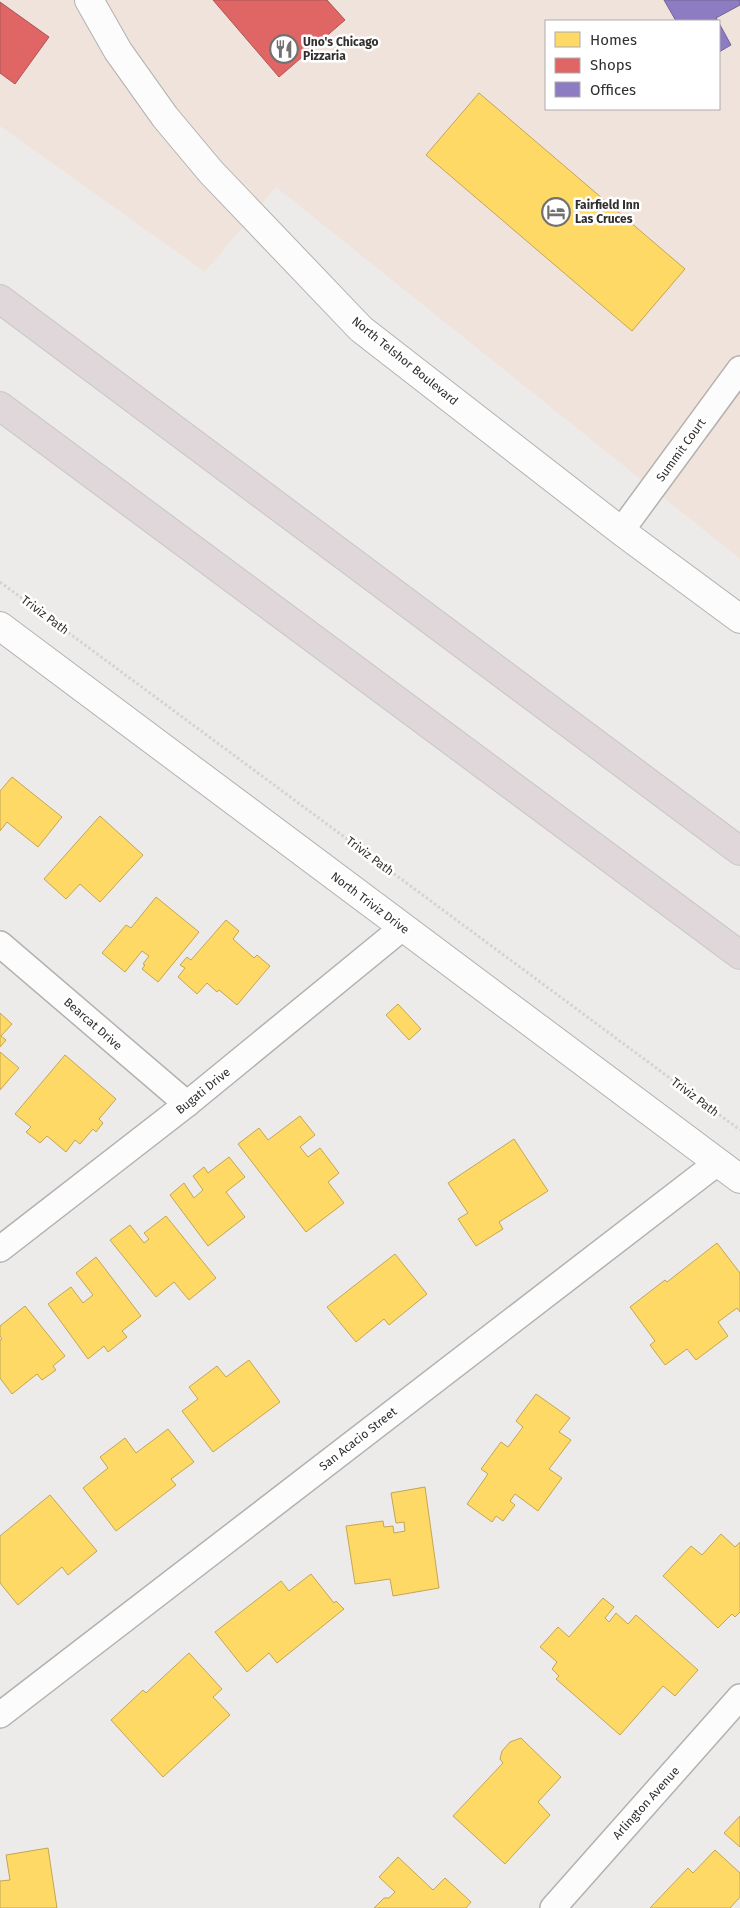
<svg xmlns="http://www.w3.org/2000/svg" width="740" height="1908" font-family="'Fira Sans',sans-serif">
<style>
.commercial{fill:#f0e3db;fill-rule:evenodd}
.homes{fill:#ffd966;stroke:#c2a655}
.shops{fill:#e06666;stroke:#ac5655}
.offices{fill:#8e7cc3;stroke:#726596}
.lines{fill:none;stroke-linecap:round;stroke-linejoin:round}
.minor-casing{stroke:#b3b1b0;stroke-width:28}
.tertiary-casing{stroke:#b3b1b0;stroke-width:30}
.secondary-casing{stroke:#b3b1b0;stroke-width:30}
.motorway-casing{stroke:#c8c6c5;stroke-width:30}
.path{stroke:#d4d3d2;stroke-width:3;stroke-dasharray:2.5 2.5;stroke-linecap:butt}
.minor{stroke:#fcfcfc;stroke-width:25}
.tertiary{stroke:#fcfcfc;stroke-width:28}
.secondary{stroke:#fcfcfc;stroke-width:28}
.motorway{stroke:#dfd7d9;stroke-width:28}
.labels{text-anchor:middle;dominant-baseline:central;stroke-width:5;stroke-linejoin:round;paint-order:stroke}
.poi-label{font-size:12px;font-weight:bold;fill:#32302e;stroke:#fff;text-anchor:start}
.street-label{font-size:12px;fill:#32302e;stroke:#fff}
</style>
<rect width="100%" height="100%" fill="#edebe9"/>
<path class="commercial" d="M0,0H740V559L276,187L205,272L0,126ZM546,21H719V109H546Z"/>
<g class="homes">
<path d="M479,93L685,269L632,331L426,155Z"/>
<path d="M12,777L62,817L38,847L7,822L0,831V791Z"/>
<path d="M100,816L143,855L100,902L80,884L66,899L44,879Z"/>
<path d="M156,897L199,932L158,982L142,969L145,965L143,964L149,956L142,951L125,972L102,953L126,925L131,928Z"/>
<path d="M226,920L239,931L233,939L254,958L257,955L270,966L237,1005L219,990L217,992L207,983L197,994L178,977L185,968L180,965L187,957L191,960Z"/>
<path d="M398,1004L421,1029L409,1040L386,1015Z"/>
<path d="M0,1013L12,1024L1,1036L6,1040L0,1047Z"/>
<path d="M0,1052L19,1068L0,1090Z"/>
<path d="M65,1055L116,1099L99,1119L103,1123L96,1132L93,1129L80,1144L75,1140L66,1152L47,1136L40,1143L26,1132L31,1127L15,1114Z"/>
<path d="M300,1116L315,1135L300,1147L308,1157L320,1148L339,1173L328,1182L344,1203L306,1232L238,1144L259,1128L268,1140Z"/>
<path d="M514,1139L548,1191L499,1222L503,1229L476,1246L458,1219L468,1213L448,1183Z"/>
<path d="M229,1157L245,1177L226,1192L245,1217L208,1246L170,1195L184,1183L194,1198L203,1190L193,1176L204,1167L208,1173Z"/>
<path d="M166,1216L216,1278L189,1300L174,1282L156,1297L110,1240L130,1225L144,1243L149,1239L144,1233Z"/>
<path d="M717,1243L740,1273V1312L737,1308L718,1322L728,1336L696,1360L687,1349L665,1365L650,1345L655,1341L630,1307L665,1280L667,1282Z"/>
<path d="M395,1254L427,1294L389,1325L384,1319L356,1342L327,1307Z"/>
<path d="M96,1257L141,1316L122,1331L127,1337L108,1352L104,1346L88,1359L48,1304L71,1287L83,1303L93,1295L76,1273Z"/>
<path d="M25,1306L65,1356L53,1366L56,1370L42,1380L37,1374L12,1394L0,1378V1340L2,1339L0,1336V1326Z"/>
<path d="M249,1360L280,1402L213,1452L182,1411L198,1399L189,1387L217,1366L226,1377Z"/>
<path d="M536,1394L570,1418L559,1432L571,1440L549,1469L562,1478L538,1511L515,1494L510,1501L515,1505L503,1521L496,1516L492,1522L467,1504L488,1474L481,1469L501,1442L508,1447L523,1427L516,1421Z"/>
<path d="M168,1429L194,1462L171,1479L176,1485L116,1531L83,1488L108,1468L100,1457L125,1438L136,1453Z"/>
<path d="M425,1487L439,1588L393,1596L390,1579L355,1584L346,1526L383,1521L384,1527L393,1526L394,1533L405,1531L404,1522L396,1523L391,1493Z"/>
<path d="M50,1495L97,1551L68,1575L62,1567L18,1605L0,1583V1536Z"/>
<path d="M721,1534L735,1547L740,1542V1612L735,1617L732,1614L718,1628L663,1576L691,1546L702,1555Z"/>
<path d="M311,1574L334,1603L336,1601L344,1609L277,1663L269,1653L247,1672L215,1632L281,1581L289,1591Z"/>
<path d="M603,1598L614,1607L605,1618L609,1622L616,1613L628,1624L636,1615L698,1670L675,1696L663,1686L620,1735L556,1679L559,1676L552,1669L557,1662L540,1647L558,1627L569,1637Z"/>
<path d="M189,1653L222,1689L213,1697L230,1715L163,1777L111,1720L143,1690L146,1693Z"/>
<path d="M521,1738L561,1777L538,1802L550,1815L505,1864L453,1816L503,1763L500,1759L502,1751L510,1742Z"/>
<path d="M740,1816V1847L724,1833Z"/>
<path d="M48,1848L57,1908H0V1881L10,1880L6,1855Z"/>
<path d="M715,1850L740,1873V1897L730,1908H650L688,1868L693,1873Z"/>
<path d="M398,1857L433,1890L445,1878L471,1902L466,1908H374L384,1898H389L395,1892L379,1877Z"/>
</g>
<g class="shops">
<path d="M213,0H327L345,20L279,77Z"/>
<path d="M0,2L49,37L15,84L0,73Z"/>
</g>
<g class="offices">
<path d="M664,0H740V5L716,18L718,21H676Z"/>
<path d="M719,23L731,45L719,52Z"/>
</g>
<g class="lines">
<defs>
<g id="minor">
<path d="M621,531L740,369"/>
<path d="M0,944L187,1104"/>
<path d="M0,1249L187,1104L402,928"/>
<path d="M0,1715L717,1163"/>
<path d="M553,1908L740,1697"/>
</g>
<path id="tertiary" d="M0,626L740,1179"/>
<path id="secondary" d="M89,0L118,51L165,117L211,172L361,329L621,531L740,619"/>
<g id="motorway">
<path d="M0,299L740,851"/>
<path d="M0,406L740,955"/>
</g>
</defs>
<use href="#minor" class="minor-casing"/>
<use href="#tertiary" class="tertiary-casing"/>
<use href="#secondary" class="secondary-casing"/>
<use href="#motorway" class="motorway-casing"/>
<path class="path" d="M0,582L740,1130"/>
<use href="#minor" class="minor"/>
<use href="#tertiary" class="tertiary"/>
<use href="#secondary" class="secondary"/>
<use href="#motorway" class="motorway"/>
</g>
<defs>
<symbol id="restaurant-ring" viewBox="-11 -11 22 22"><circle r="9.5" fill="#fff" stroke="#73716f" stroke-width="1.5"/><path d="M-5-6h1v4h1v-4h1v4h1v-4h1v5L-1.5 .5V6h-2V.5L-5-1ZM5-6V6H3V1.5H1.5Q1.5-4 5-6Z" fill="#73716f"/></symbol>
<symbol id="hotel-ring" viewBox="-11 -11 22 22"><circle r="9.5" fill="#fff" stroke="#73716f" stroke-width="1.5"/><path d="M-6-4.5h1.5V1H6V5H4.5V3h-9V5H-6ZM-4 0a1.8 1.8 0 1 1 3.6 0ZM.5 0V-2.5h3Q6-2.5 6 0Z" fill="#73716f"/></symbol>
</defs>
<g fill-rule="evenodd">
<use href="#restaurant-ring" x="268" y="33" width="32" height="32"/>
<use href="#hotel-ring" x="540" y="196" width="32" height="32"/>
</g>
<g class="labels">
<g class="poi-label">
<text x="303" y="42">Uno's Chicago<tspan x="303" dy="14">Pizzaria</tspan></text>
<text x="575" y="205">Fairfield Inn<tspan x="575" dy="14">Las Cruces</tspan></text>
</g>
<g class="street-label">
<text transform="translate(405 361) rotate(39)">North Telshor Boulevard</text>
<text transform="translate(681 450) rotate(-54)">Summit Court</text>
<text transform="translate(45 615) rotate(37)">Triviz Path</text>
<text transform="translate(370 856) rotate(37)">Triviz Path</text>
<text transform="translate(370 903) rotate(37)">North Triviz Drive</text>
<text transform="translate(93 1024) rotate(41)">Bearcat Drive</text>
<text transform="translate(203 1091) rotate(-39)">Bugati Drive</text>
<text transform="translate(695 1097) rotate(37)">Triviz Path</text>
<text transform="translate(358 1439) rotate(-38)">San Acacio Street</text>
<text transform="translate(646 1803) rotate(-48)">Arlington Avenue</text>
</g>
</g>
<rect x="545" y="20" width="175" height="90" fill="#ffffff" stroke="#adacab"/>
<rect x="555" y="32" width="25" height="15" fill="#ffd966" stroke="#adacab"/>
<text x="590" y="45" font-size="15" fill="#32302e">Homes</text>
<rect x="555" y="58" width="25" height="15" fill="#e06666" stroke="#adacab"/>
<text x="590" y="70" font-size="15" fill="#32302e">Shops</text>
<rect x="555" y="82" width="25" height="15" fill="#8e7cc3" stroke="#adacab"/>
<text x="590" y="95" font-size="15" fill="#32302e">Offices</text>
</svg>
